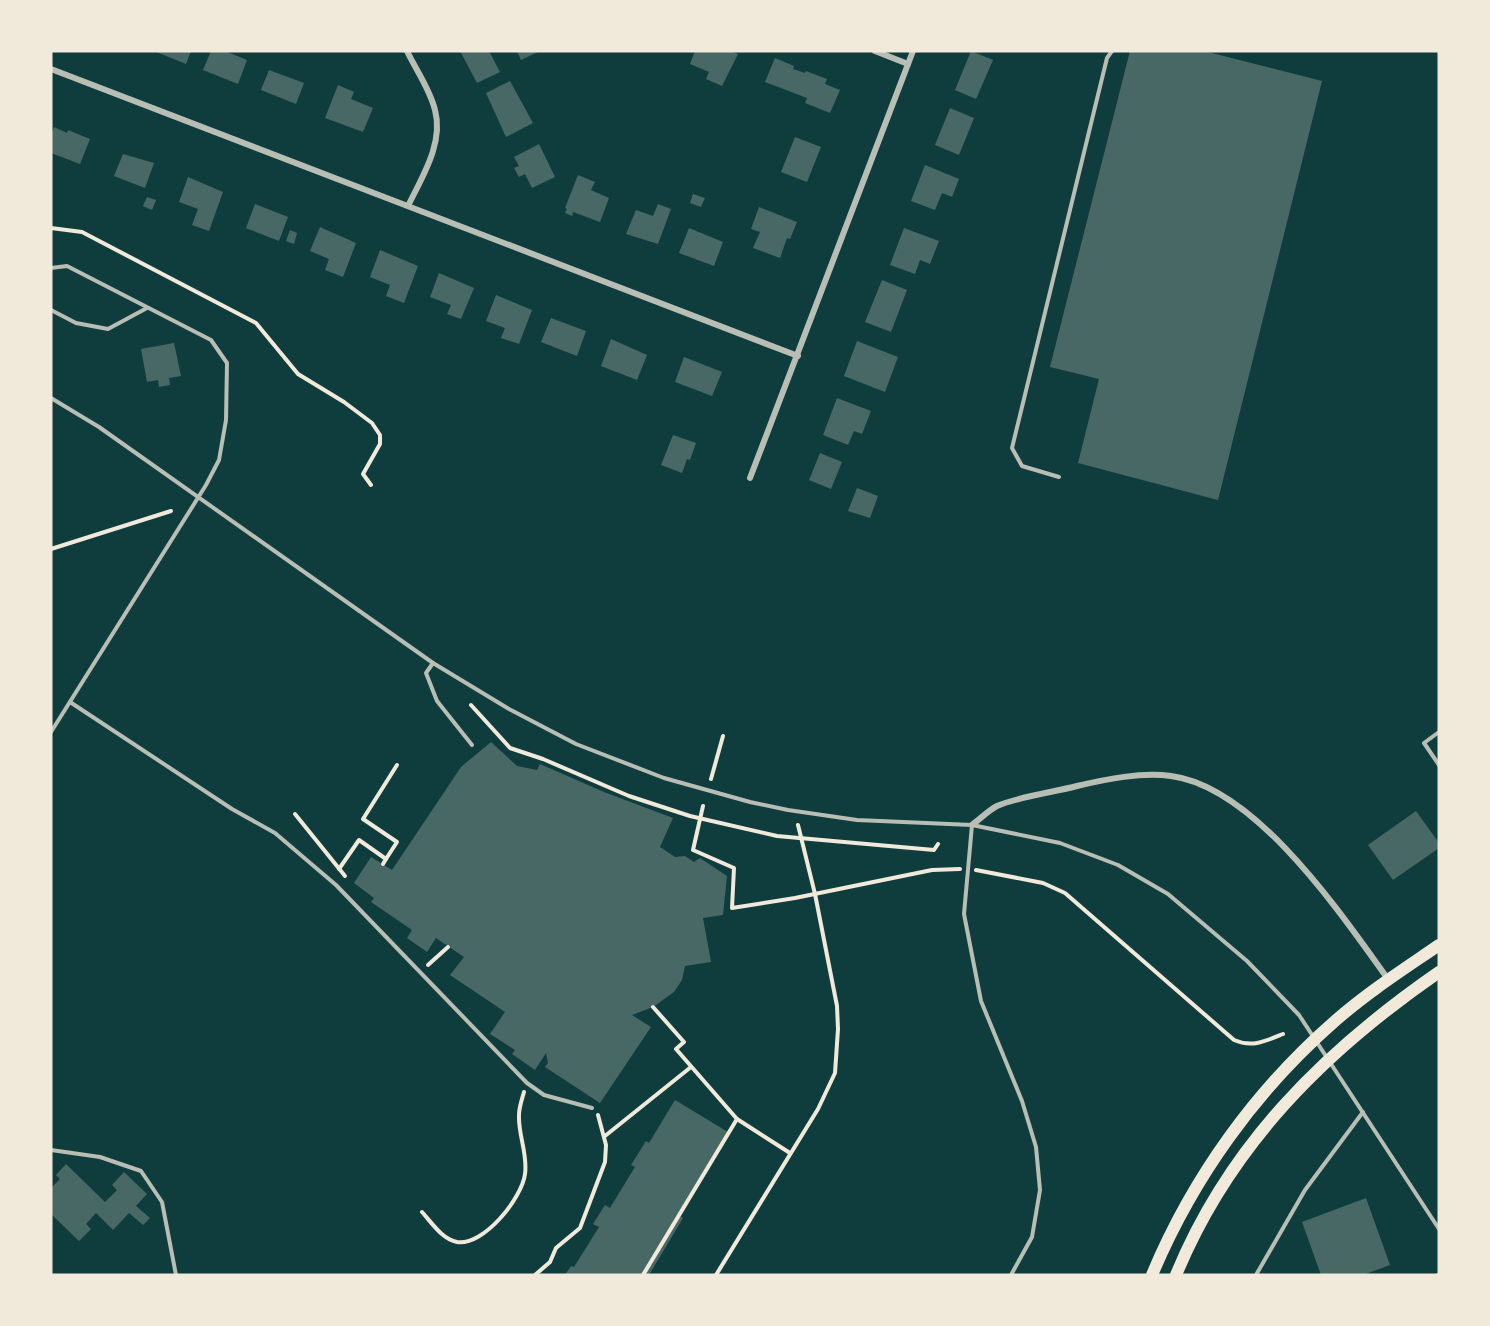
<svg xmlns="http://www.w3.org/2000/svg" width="1490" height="1326" font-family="'Noto Sans',sans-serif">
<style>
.building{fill:#486865}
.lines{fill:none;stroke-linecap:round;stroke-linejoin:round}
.path{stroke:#f1e9da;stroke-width:4}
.service{stroke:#b8beb3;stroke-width:4}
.minor{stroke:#b8beb3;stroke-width:6}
.primary{stroke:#f1e9da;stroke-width:12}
</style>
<rect width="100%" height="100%" fill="#0f3d3e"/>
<g class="building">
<path d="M154,51H191L186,64Z"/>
<path d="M211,51H225L247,60L238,84L203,70Z"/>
<path d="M460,51H489L500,72L477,83Z"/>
<path d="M517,51H540L521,60Z"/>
<path d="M695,51H731L738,54L722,86L706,79L709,72L690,64Z"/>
<path d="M971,51L993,60L976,99L955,90Z"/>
<path d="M1130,51H1204L1322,81L1218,500L1078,463L1099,379L1050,367Z"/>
<path d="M775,58L794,66L793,69L805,73L806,71L827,79L825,84L840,90L830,113L805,103L807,98L765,82Z"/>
<path d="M269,70L304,83L296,104L261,90Z"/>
<path d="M510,81L533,123L506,137L486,93Z"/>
<path d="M338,85L354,92L351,99L373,108L363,132L325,118Z"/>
<path d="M950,108L974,118L959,155L935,145Z"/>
<path d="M54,127L67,133L68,130L90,139L80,164L51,153V135Z"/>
<path d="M795,137L821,147L807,182L781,172Z"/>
<path d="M539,144L555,177L532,188L525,174L519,177L514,168L519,166L514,157Z"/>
<path d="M123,154L154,163L145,188L114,176Z"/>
<path d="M925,165L959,179L952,197L942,193L935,210L911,201Z"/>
<path d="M578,175L595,182L591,190L609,198L600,222L573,212L572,216L565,213L567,209L565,208Z"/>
<path d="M188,177L223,192L209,231L192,225L198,209L179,202Z"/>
<path d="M693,194L705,198L701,207L690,203Z"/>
<path d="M147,197L156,200L152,210L143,206Z"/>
<path d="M255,204L288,217L279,241L246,228Z"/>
<path d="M658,204L671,209L658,244L626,234L636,210L653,216Z"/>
<path d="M759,207L797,222L790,239L787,238L780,258L753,248L760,232L751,229Z"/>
<path d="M320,227L356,243L343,277L325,270L329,259L310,251Z"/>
<path d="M689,228L723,242L714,266L679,253Z"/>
<path d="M904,228L939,241L930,264L920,260L915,274L890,265Z"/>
<path d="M290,230L297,233L294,244L286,241Z"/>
<path d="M380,250L418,266L404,303L386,296L390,285L370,277Z"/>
<path d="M439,273L474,288L461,319L447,314L451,305L430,297Z"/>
<path d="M882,280L907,290L891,332L865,322Z"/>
<path d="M496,295L532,310L519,344L501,338L505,328L486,321Z"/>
<path d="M551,318L586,331L577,356L541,342Z"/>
<path d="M611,339L647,355L637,380L601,366Z"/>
<path d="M857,341L898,357L885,392L844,376Z"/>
<path d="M174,343L181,376L169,378L170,385L159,387L158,380L147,382L141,349Z"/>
<path d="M684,357L722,372L712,396L675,382Z"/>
<path d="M837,398L871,411L862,434L854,431L848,445L823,435Z"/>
<path d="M673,435L696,443L690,460L687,459L682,473L661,465Z"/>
<path d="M820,453L842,462L831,489L809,480Z"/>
<path d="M857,488L878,496L870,518L848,511Z"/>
<path d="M491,742L517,766L537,770L540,764L604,792L673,818L660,847L675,857L685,856L694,862L700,858L727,876L723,915L703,918L711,962L685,966L682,980L674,992L653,1007L632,1015L651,1027L600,1103L545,1067L548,1063L546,1053L535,1070L512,1054L515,1050L490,1034L505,1012L450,975L464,957L436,938L427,952L407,938L412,930L371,902L374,898L354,883L371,857L392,870L461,767Z"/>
<path d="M1416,811L1439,843V848L1393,880L1368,845Z"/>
<path d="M675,1100L728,1132L678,1215L683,1218L649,1275H565L571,1266L574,1267L599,1227L593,1224L605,1205L610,1208L635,1167L631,1165L646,1141L649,1143Z"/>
<path d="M66,1164L105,1202L117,1190L112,1185L124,1172L147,1194L136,1206L150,1218L143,1225L129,1213L113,1230L96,1213L86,1224L91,1229L79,1241L51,1214V1188L60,1179L56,1175Z"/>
<path d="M1366,1198L1390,1265L1363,1275H1321L1302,1222Z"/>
</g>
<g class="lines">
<g class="path">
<path d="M51,228L82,232L256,323L298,374L344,402L372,423L380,435V444L363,474L371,485"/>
<path d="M51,549L171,511"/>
<path d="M471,705L510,748L543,759L629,796L690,816L777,836L934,850L938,844"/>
<path d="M711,779L723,736"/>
<path d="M703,806L693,850L734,868L732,908L795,898L932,870L960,869"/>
<path d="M295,814L345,876"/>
<path d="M386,859L397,842L363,819L397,765"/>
<path d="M339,869L359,840L386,859L383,864"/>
<path d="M976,870L1043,883L1065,893L1234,1040C1252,1048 1266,1041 1283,1034"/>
<path d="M428,965L448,947"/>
<path d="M737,1119L790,1153"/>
<path d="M605,1136L691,1067"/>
<path d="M422,1212C432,1223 442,1239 457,1242C484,1246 522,1198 525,1174C528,1154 518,1135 519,1115C519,1107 522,1099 524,1092"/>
<path d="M535,1275L550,1262L556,1248L580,1228L605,1162L606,1145L598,1115"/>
<path d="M643,1275L737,1119L676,1049L684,1042L653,1007"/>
<path d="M716,1275L818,1109L835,1073L838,1029L837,1006L815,894L798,825"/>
</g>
<g class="service">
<path d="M51,268L67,266L211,340L227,363L226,420L219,460L206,485L51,732"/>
<path d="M51,310L76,323L108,329L147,308"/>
<path d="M51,398L99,427L433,663L509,709L576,744L664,778L750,802L788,810L857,820L972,825L1060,843L1118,865L1168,894L1247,961L1299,1015L1439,1229"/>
<path d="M1059,477L1022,466L1012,448L1107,58L1112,51"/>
<path d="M433,663L426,673L437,701L472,745"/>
<path d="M70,702L232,809L275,833L336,885L527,1083L544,1095L592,1108"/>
<path d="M1439,732L1424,743L1439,765"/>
<path d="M972,825L964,914L981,1001L1022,1101L1036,1147L1040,1190L1032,1237L1011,1275"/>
<path d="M51,1150L100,1157L141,1171L162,1202L176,1275"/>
<path d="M1256,1275L1305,1190L1363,1112"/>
<path d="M1438,1275H1439"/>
</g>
<g class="minor">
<path d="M407,51C416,70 430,89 435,110C444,143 422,177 408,206"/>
<path d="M875,51L908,64"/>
<path d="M51,69L798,356"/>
<path d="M750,478L913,51"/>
<path d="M972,825C980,819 989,810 997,806C1017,797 1055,792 1077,786C1107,779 1141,772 1171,776C1256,787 1341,914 1388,979"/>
</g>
<g class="primary">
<path d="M1152,1275C1193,1177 1256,1090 1335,1021C1368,992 1404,969 1439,945"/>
<path d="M1176,1275C1230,1144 1325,1051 1439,972"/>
</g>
</g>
<rect width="1490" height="1326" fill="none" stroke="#f1e9da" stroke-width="105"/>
</svg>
